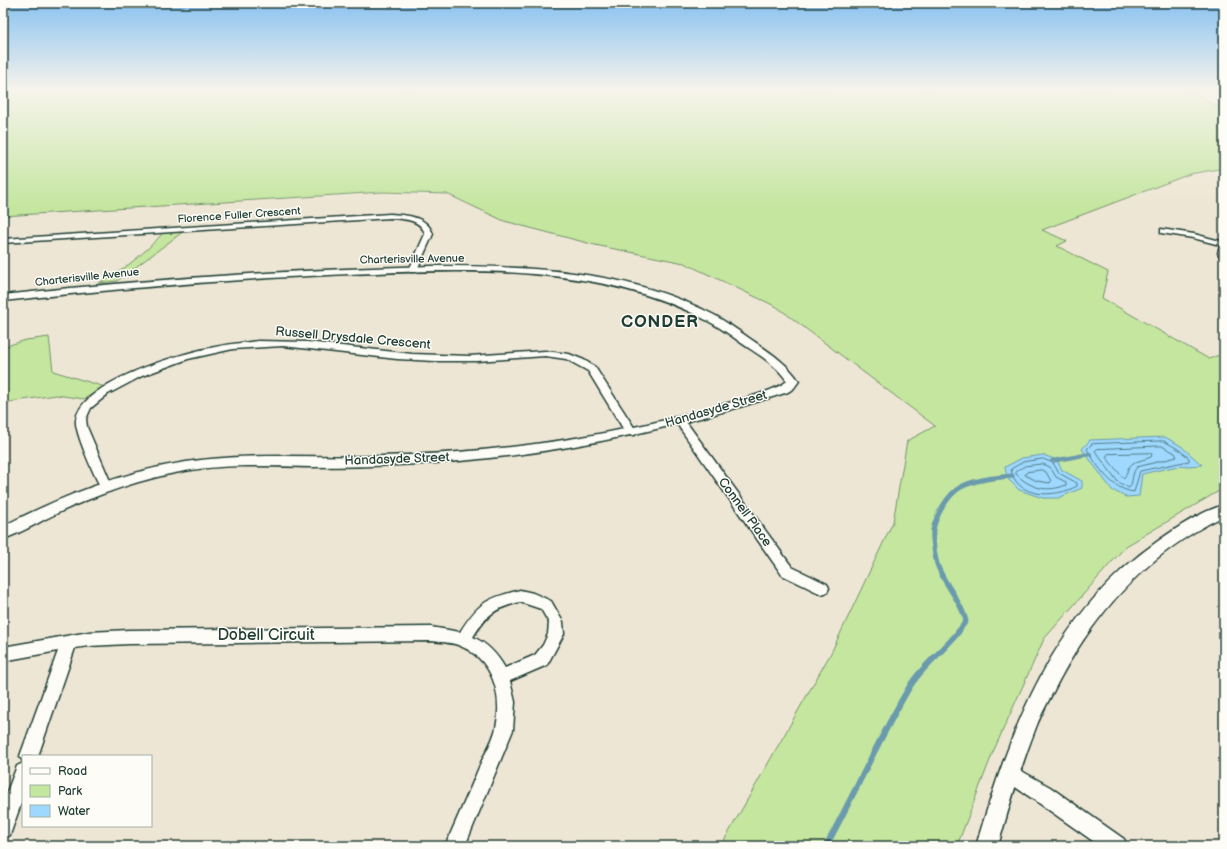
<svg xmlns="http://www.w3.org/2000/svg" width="1227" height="849" font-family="'Balsamiq Sans',sans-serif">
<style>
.green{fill:#c4e69f;stroke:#72926a}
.water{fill:#9ed8fe;stroke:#6b9aad}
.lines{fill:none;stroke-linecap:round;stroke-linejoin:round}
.shore{stroke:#527b85;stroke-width:1}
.stream-far2{stroke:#6b9aad;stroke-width:4}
.stream-far1{stroke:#6b9aad;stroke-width:5}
.stream{stroke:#6b9aad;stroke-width:6}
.minor-casing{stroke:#1f3d34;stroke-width:3}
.tertiary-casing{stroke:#1f3d34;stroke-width:3}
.minor{fill:#fdfcf7;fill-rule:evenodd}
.tertiary{fill:#fdfcf7;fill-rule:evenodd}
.labels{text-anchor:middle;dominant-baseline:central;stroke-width:3;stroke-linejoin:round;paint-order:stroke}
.far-street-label{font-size:11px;fill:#1f3d34;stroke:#fdfcf7}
.street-label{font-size:13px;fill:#1f3d34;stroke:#fdfcf7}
.near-street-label{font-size:16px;fill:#1f3d34;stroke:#fdfcf7}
.district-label{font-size:17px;font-weight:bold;letter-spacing:1px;fill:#1f3d34;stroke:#fdfcf7}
</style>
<rect width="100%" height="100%" fill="#eee6d4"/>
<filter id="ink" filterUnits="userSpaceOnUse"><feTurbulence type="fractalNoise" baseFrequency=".025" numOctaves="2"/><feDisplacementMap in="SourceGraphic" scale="8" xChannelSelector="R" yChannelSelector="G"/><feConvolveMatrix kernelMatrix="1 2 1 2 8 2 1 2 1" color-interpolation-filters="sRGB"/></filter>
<g filter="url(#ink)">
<g class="green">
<path d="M3,89H1189L1224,111V168L1190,174L1042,230L1067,241L1057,246L1108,272L1102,298L1209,359L1224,353V488L1126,546L1044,639L993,752L957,846H721L831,653L893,522L907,441L935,426L777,307L684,263L595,245L504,221L447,194L383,192L3,216Z"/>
<path d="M184,231L117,281L99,283C123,271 145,253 163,233Z"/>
<path d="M49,337L53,371L105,387L84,399L56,395L3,403V347L26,340Z"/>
</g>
<g class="water">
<path d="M1165,437L1181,446L1202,465L1173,467L1142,474L1139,496L1126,497L1112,490L1082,449L1090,440Z"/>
<path d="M1043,455L1057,460L1062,470L1082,481V488L1058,498H1043L1019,490L1007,478L1005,467L1022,458Z"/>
</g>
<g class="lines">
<g class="shore">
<path d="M1164,441L1178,449L1189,458V461L1140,471L1134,492C1111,489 1098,467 1087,449L1092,444Z"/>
<path d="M1162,446L1175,453L1177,457L1137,467C1131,474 1134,482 1129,488L1118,482L1095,451L1097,449Z"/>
<path d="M1150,453L1152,454L1151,457L1133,463L1129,467L1124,479L1106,457L1108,454Z"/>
<path d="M1043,459L1053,463L1059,473L1077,483V486C1056,498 1016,499 1011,469L1023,462Z"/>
<path d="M1043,464L1050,467L1056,477L1066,482V485C1047,493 1030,488 1016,474V471L1025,466Z"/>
<path d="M1042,470L1046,472L1051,481L1050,483L1037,481L1025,475L1027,472Z"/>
</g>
<path class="stream-far2" d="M1052,461L1090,454"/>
<path class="stream-far1" d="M958,632L966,621C961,600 944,585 937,564C935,557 932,537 933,530C936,515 948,494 961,487C976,479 995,478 1012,476"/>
<path class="stream" d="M826,846C855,793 879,738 910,686C923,665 944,651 959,631"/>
<defs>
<g id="minor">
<path d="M390,214C406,215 427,216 433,234L416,272H410L409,270L425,234C421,219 403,219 390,218L3,243V239Z"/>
<path d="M1161,229L1194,234L1224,242V258H1221L1218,253L1220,245L1193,238L1161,233Z"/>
<path d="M258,341L307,342L412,354L469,356L545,351L569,354L584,360L595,367L637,432L635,435H627L588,371L566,359L545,356L477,361H435L397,359L283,346L233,349L188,359L142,376L108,394L91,408L86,419L87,427L113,488L111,491L107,492L103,491C96,480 74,431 76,420C80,383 178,354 210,348C226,344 242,343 258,341Z"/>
<path d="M680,418L684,419L792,567L827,584L829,588L827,592L822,594L817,592L782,575L675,421L676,419Z"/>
<path d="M520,590L533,593L551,601L563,622L564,634L547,665L510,681L515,702L513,730L465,846H445C457,819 469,792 480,765C485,753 493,741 496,728C503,695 493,658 458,645C450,642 440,642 431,641L129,644L89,646L75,648L38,756H23V762L20,756L58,651L3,661V647L89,632L129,630L431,627L460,632C479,602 486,599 520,590ZM520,602L541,609L549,623L548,634L543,645L535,655L505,668C497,654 488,644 473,637C488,614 493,609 520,602Z"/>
<path d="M23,763V798L10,835L3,838V802L17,766Z"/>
<path d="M1009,764L1050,787L1124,839L1127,846H1100L1036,801L1003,779L1000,773L1003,767Z"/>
</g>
<g id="tertiary">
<path d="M431,266C527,266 629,269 716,316C727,323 738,330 749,338C768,351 786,362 799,381L794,388L788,392C668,431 546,457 420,464C383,466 347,467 310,467C268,466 226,464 185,471C141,479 98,494 58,513C40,521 22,533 3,539V526C61,497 121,472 186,462C251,452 318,458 384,456C494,453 605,438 711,408C729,402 775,392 787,381C775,363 757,354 740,342C729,334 718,326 706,320C594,260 452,270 329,275C220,280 111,289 3,301V295C145,279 288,270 431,266Z"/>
<path d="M1224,505V516C1146,553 1090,618 1052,694C1046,706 1039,718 1035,730C1020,768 1009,807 998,846H976C1011,728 1052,615 1158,541C1178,527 1200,512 1224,505Z"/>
</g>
</defs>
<use href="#minor" class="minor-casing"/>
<use href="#tertiary" class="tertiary-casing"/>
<use href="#minor" class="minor"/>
<use href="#tertiary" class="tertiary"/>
</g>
</g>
<linearGradient id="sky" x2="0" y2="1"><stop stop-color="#8ac2f1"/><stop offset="0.43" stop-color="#f7f4ec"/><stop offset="1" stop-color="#f7f4ec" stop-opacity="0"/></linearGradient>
<rect width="1227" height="208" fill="url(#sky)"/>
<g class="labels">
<g class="far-street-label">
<text transform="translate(239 215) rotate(-4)">Florence Fuller Crescent</text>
<text transform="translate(412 259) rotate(-1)">Charterisville Avenue</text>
<text transform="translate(87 277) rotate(-6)">Charterisville Avenue</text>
</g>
<g class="street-label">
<text transform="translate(353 338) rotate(5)">Russell Drysdale Crescent</text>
<text transform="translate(716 409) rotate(-16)">Handasyde Street</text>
<text transform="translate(397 459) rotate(-2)">Handasyde Street</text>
<text transform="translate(745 512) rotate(54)">Connell Place</text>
</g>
<g class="near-street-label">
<text x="266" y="635">Dobell Circuit</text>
</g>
<g class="district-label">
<text x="660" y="322">CONDER</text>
</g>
</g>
<rect width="1227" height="849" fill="none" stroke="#fdfcf7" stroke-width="16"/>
<rect x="8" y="8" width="1211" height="833" fill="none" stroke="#1f3d34" stroke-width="1.5" filter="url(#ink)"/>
<rect x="22" y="755" width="130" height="72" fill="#fdfcf7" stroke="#a4b0a9"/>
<rect x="30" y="768" width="20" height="6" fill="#fdfcf7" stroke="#a4b0a9"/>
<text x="58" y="775" font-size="12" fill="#1f3d34">Road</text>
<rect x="30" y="785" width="20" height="12" fill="#c4e69f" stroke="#a4b0a9"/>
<text x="58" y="795" font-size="12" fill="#1f3d34">Park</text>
<rect x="30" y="805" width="20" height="12" fill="#9ed8fe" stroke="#a4b0a9"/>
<text x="58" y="815" font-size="12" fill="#1f3d34">Water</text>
</svg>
